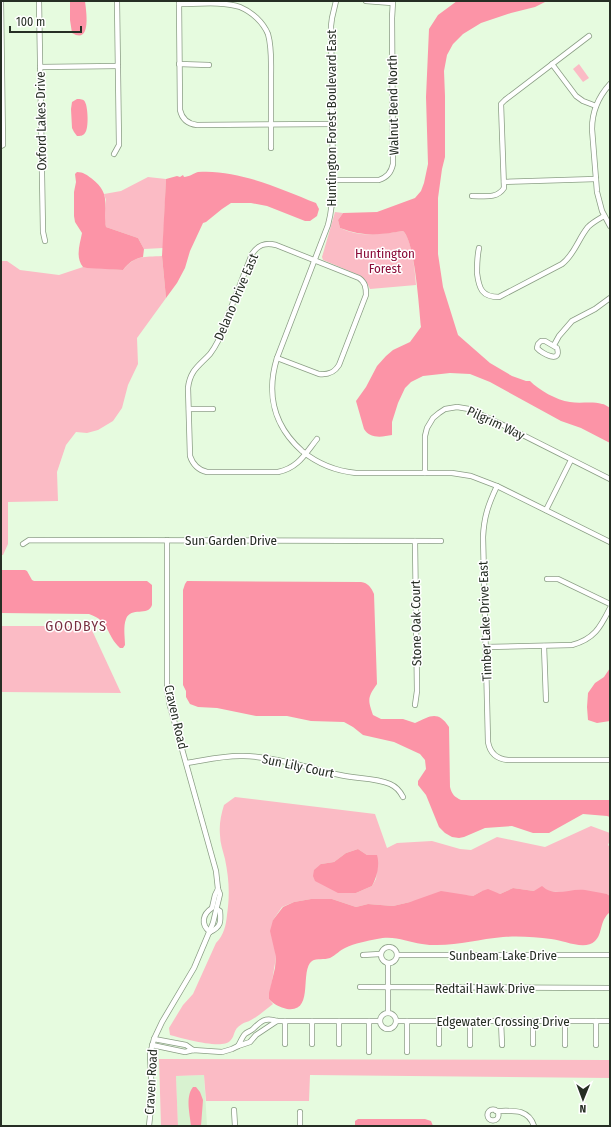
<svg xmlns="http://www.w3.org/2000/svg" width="611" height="1127" font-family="'Fira Sans Condensed',sans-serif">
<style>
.built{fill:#d8f2d0}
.green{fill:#fbbbc5;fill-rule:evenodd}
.water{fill:#fc94a7}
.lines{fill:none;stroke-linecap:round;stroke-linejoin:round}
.street-casing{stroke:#8b9e85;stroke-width:6}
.street{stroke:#fff;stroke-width:4.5}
.labels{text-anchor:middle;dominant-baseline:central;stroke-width:3;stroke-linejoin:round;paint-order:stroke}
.street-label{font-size:13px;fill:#262e24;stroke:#fff}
.park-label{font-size:13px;fill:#8a0d39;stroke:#fff}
.neighbourhood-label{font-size:14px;letter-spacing:1px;fill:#783141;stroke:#fff}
</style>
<rect width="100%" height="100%" fill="#e6fbdf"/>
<path class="built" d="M204,1075L207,1126H178L176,1076Z"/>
<g class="green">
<path d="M579,64L589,78L583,82L573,69Z"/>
<path d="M148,177L166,179L163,248L144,249L138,238L106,227L104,217L106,200L104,194L121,191Z"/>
<path d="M335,212L343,213L338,220L340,228C345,230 350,232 355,233C367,236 390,233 403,231C412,239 415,272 416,285L370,289L366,281L361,276L323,260L322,257Z"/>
<path d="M162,256L166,298L137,338L138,364L128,385L122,408L113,421L98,430L87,433L76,432L66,445L57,472L58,501L8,502V544L3,555H1V261H7L20,270L59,275L83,267L123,270C135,255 144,257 162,256Z"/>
<path d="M1,626H90L121,693L1,692Z"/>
<path d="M235,797L375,814L387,848L397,843L432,841L460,849L471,850L497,837L545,847L591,826L610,833V840L608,845L610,847V896L607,894L534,891L513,888L500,894L482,891L473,896L463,895L410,902L393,906L368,904L356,907L332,899H311L294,902L282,907L273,920L276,957L269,999L273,1004C266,1009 259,1016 251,1020C248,1022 245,1022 242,1024C232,1030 236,1035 230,1041C222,1050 182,1038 170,1035L169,1028L183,1005L193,994L216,943C224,935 226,925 227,915C230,894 229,879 225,859C223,851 220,843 220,835C219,824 221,815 224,805ZM358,849L367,855L378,861L376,879L372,886L356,893L321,864L334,862L346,853Z"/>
<path d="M159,1059L610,1060V1078L310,1075L309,1101H206L204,1075L176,1076L178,1126H161Z"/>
</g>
<g class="water">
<path d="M70,1H85C86,10 92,45 72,33L70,20Z"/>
<path d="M457,1H547L535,7L511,13L481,23L463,34L453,44L447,55L444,71L445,96V157L442,169L438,198V254L443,287L458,335L490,363L512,376L526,381H530C539,390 556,400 570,402C580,404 592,401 602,404C604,404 607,406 610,408V443L581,428L561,421L490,382L470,374L450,373L423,376L411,382L405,388L398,403L392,422V435C382,437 370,439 364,429L356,401L366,387L377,366L386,356L393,350L410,342L421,327C419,309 415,241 403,231C379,235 364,237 340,228L338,220L343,213L377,212L415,198L421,191L424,183L428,164L426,97L429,29L438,15Z"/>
<path d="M77,99C80,99 84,99 85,102C88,107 89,129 85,133C83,136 80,136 77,136L74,132L72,128L71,109L72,102Z"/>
<path d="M77,172C83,172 87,175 91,178C113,195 102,205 106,227L138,238L144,249L143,257C134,259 129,262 123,270L87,268L83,267C75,257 80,244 82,233L75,222L74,216V192L76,182L75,174Z"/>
<path d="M198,172C238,169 280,189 316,203L319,209L317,216L310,221H305L267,206L251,203H231L222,209L206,222L203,223L190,251L185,268L177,283L166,298L162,256L166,179L177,176L180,177L183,175L184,177C189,177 194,173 198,172Z"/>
<path d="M1,570H25L27,571L32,580L34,581H147L152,585V605C148,617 131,606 126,619C123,627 125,637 125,645L123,648H120C106,635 110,621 89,614L1,613Z"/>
<path d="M187,581L361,582C368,583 371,587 374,594L377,684C367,698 368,700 373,715L381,719H403L415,723C430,716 438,710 449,727L450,787C452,795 455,797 461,800H610V817L607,816L583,814L549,833H533L512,826L485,828L464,837L459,838L452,837L445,833L439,827L426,795L418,785V781L426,769L425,760L420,754L394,742L363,735L353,727L344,722L311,721L287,716H256L217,708L198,707L190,704L186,697V691L183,685V590L185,584Z"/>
<path d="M610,668V721L597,723L588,720L587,707L588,693L595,683L604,677Z"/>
<path d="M358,849L367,855H377C380,865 377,877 372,886L356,893H338L315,881L313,876L314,870L321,864L334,862L346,853Z"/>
<path d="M542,886C555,898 569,888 585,890C592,891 600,893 607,894L610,896V912C599,921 603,934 595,941C585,951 563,940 551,939C536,937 519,936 503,937C480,939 460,945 437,945C432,945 427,945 422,944C406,942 395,935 377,939C367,941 355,943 345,948C340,950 336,955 330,958C324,960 317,958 312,961C299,971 315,1013 287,1009C280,1007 274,1005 269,999V993L275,968L276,957L270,931L273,920L283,907L294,902L311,899H332L356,907L368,904L393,906L410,902L441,891L473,896L482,891L488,889L500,894L513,888L534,891Z"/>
<path d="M193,1087H196L200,1092L203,1100L201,1126H191C190,1114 185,1097 193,1087Z"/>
<path d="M358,1119H425L431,1121L433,1126H355V1121Z"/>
</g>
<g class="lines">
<defs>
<g id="street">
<path d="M39,1L43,232L45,241"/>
<path d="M179,1L180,110C182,119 188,124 197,125L332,124"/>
<path d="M336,1L332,18L331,26L333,180C333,196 332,210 328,225L277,358C266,394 274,426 302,451C318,464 336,471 356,473H452L471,476L497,486L610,542"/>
<path d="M366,1L392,3"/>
<path d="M179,4C196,4 224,1 240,7C252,12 263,22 268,34C272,48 271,63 271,77C271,101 271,124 271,148"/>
<path d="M179,64L209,65"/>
<path d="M552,64L576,96L583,101L596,106"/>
<path d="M40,67L118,66"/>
<path d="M610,84C599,96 592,112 592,129L597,192L602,211L610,226"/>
<path d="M1,146L3,145L1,1"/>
<path d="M114,154L119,145L117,1"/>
<path d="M333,180H379C387,177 391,173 393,164L392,18L393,1"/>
<path d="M504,182L596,179"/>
<path d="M472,196C484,196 497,199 504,188L501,104L505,100L589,36"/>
<path d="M479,248C477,257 477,264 477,273C479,289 482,297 499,297L562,264C575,254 578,239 588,227C593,222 599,219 604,216"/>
<path d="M541,341H545L557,348C562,364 542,354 537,348L538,344Z"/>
<path d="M554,345L559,336L572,321L595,309L610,298"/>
<path d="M277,358L319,374C328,375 334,373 339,365L366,295C366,287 365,282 359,278L276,245C265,242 258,245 252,254L218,341C216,345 213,350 210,354C199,366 190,370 188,388L190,456C193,465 198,470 207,472H278C298,468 305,454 317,439"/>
<path d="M189,409H213"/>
<path d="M425,473V436L427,428L433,418L439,413L445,409L457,407L469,409L503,425L610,479"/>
<path d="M497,486C488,505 484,517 483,537L488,742C490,753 496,759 508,760H610"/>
<path d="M546,510L571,460"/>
<path d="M415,541L417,691L415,705"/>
<path d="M23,544L29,540L441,541"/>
<path d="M547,579H558L610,604"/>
<path d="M544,646L546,700"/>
<path d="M486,647L572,645C594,639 600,628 610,608"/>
<path d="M187,763C206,760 224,755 244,756C276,757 308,768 340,775C356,779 374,777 390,784C397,787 400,791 403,797"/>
<path d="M210,932C200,924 203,914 212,908L215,895L218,889"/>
<path d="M210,932C221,927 221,922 220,911L217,909"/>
<circle cx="389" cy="955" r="8"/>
<path d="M363,955L380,954"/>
<path d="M397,955H610"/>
<path d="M360,987L610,988"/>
<circle cx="388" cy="1021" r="8"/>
<path d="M388,1013V963"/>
<path d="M285,1021V1044"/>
<path d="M312,1021V1044"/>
<path d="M397,1021H610"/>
<path d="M470,1021V1045"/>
<path d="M501,1021L502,1045"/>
<path d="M533,1021V1044"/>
<path d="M565,1021V1045"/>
<path d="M596,1021V1045"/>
<path d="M154,1039L186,1045L193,1050"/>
<path d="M339,1044V1021"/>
<path d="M439,1044V1021"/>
<path d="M152,1045L185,1052L193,1050L222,1052L232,1049L238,1046L250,1042L256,1035L277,1021"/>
<path d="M238,1046C240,1043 242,1037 245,1034C247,1032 251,1031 253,1029C261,1021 265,1017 277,1021H380"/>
<path d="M369,1052V1021"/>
<path d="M407,1052V1021"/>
<circle cx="493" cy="1115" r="5.5"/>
<path d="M234,1110L235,1126"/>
<path d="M496,1111C512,1111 528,1108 534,1126"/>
<path d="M300,1112V1126"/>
<path d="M149,1126L152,1098L150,1054L154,1039L162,1022L194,968L213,923L220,894L218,889L216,871L170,706L167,689V540"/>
</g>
</defs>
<use href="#street" class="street-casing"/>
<use href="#street" class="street"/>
</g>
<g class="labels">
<g class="street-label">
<text transform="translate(393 105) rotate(-91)">Walnut Bend North</text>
<text transform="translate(331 118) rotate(-90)">Huntington Forest Boulevard East</text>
<text transform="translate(41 121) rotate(-91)">Oxford Lakes Drive</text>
<text transform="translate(236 297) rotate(-67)">Delano Drive East</text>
<text transform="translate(496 423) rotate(25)">Pilgrim Way</text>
<text x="231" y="540">Sun Garden Drive</text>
<text transform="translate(485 621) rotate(-92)">Timber Lake Drive East</text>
<text transform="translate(416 623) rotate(-91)">Stone Oak Court</text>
<text transform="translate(176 717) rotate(77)">Craven Road</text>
<text transform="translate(298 766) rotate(12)">Sun Lily Court</text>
<text x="503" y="955">Sunbeam Lake Drive</text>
<text x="485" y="988">Redtail Hawk Drive</text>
<text x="503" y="1021">Edgewater Crossing Drive</text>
<text transform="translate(151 1082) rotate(-87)">Craven Road</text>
</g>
<g class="park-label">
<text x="385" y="253">Huntington<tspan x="385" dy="15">Forest</tspan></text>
</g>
<g class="neighbourhood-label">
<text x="76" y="626">GOODBYS</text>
</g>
</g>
<rect width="611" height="1127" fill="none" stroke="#262e24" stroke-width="4"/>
<g transform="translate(583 1099) rotate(181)" stroke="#ffffff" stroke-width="3" paint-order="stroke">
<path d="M0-3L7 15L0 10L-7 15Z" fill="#262e24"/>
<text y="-6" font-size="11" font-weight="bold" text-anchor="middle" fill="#262e24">N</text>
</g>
<path d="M10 26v6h71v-6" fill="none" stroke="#262e24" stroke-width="2"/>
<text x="16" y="26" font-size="12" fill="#262e24" stroke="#ffffff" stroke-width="3" paint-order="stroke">100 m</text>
</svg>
